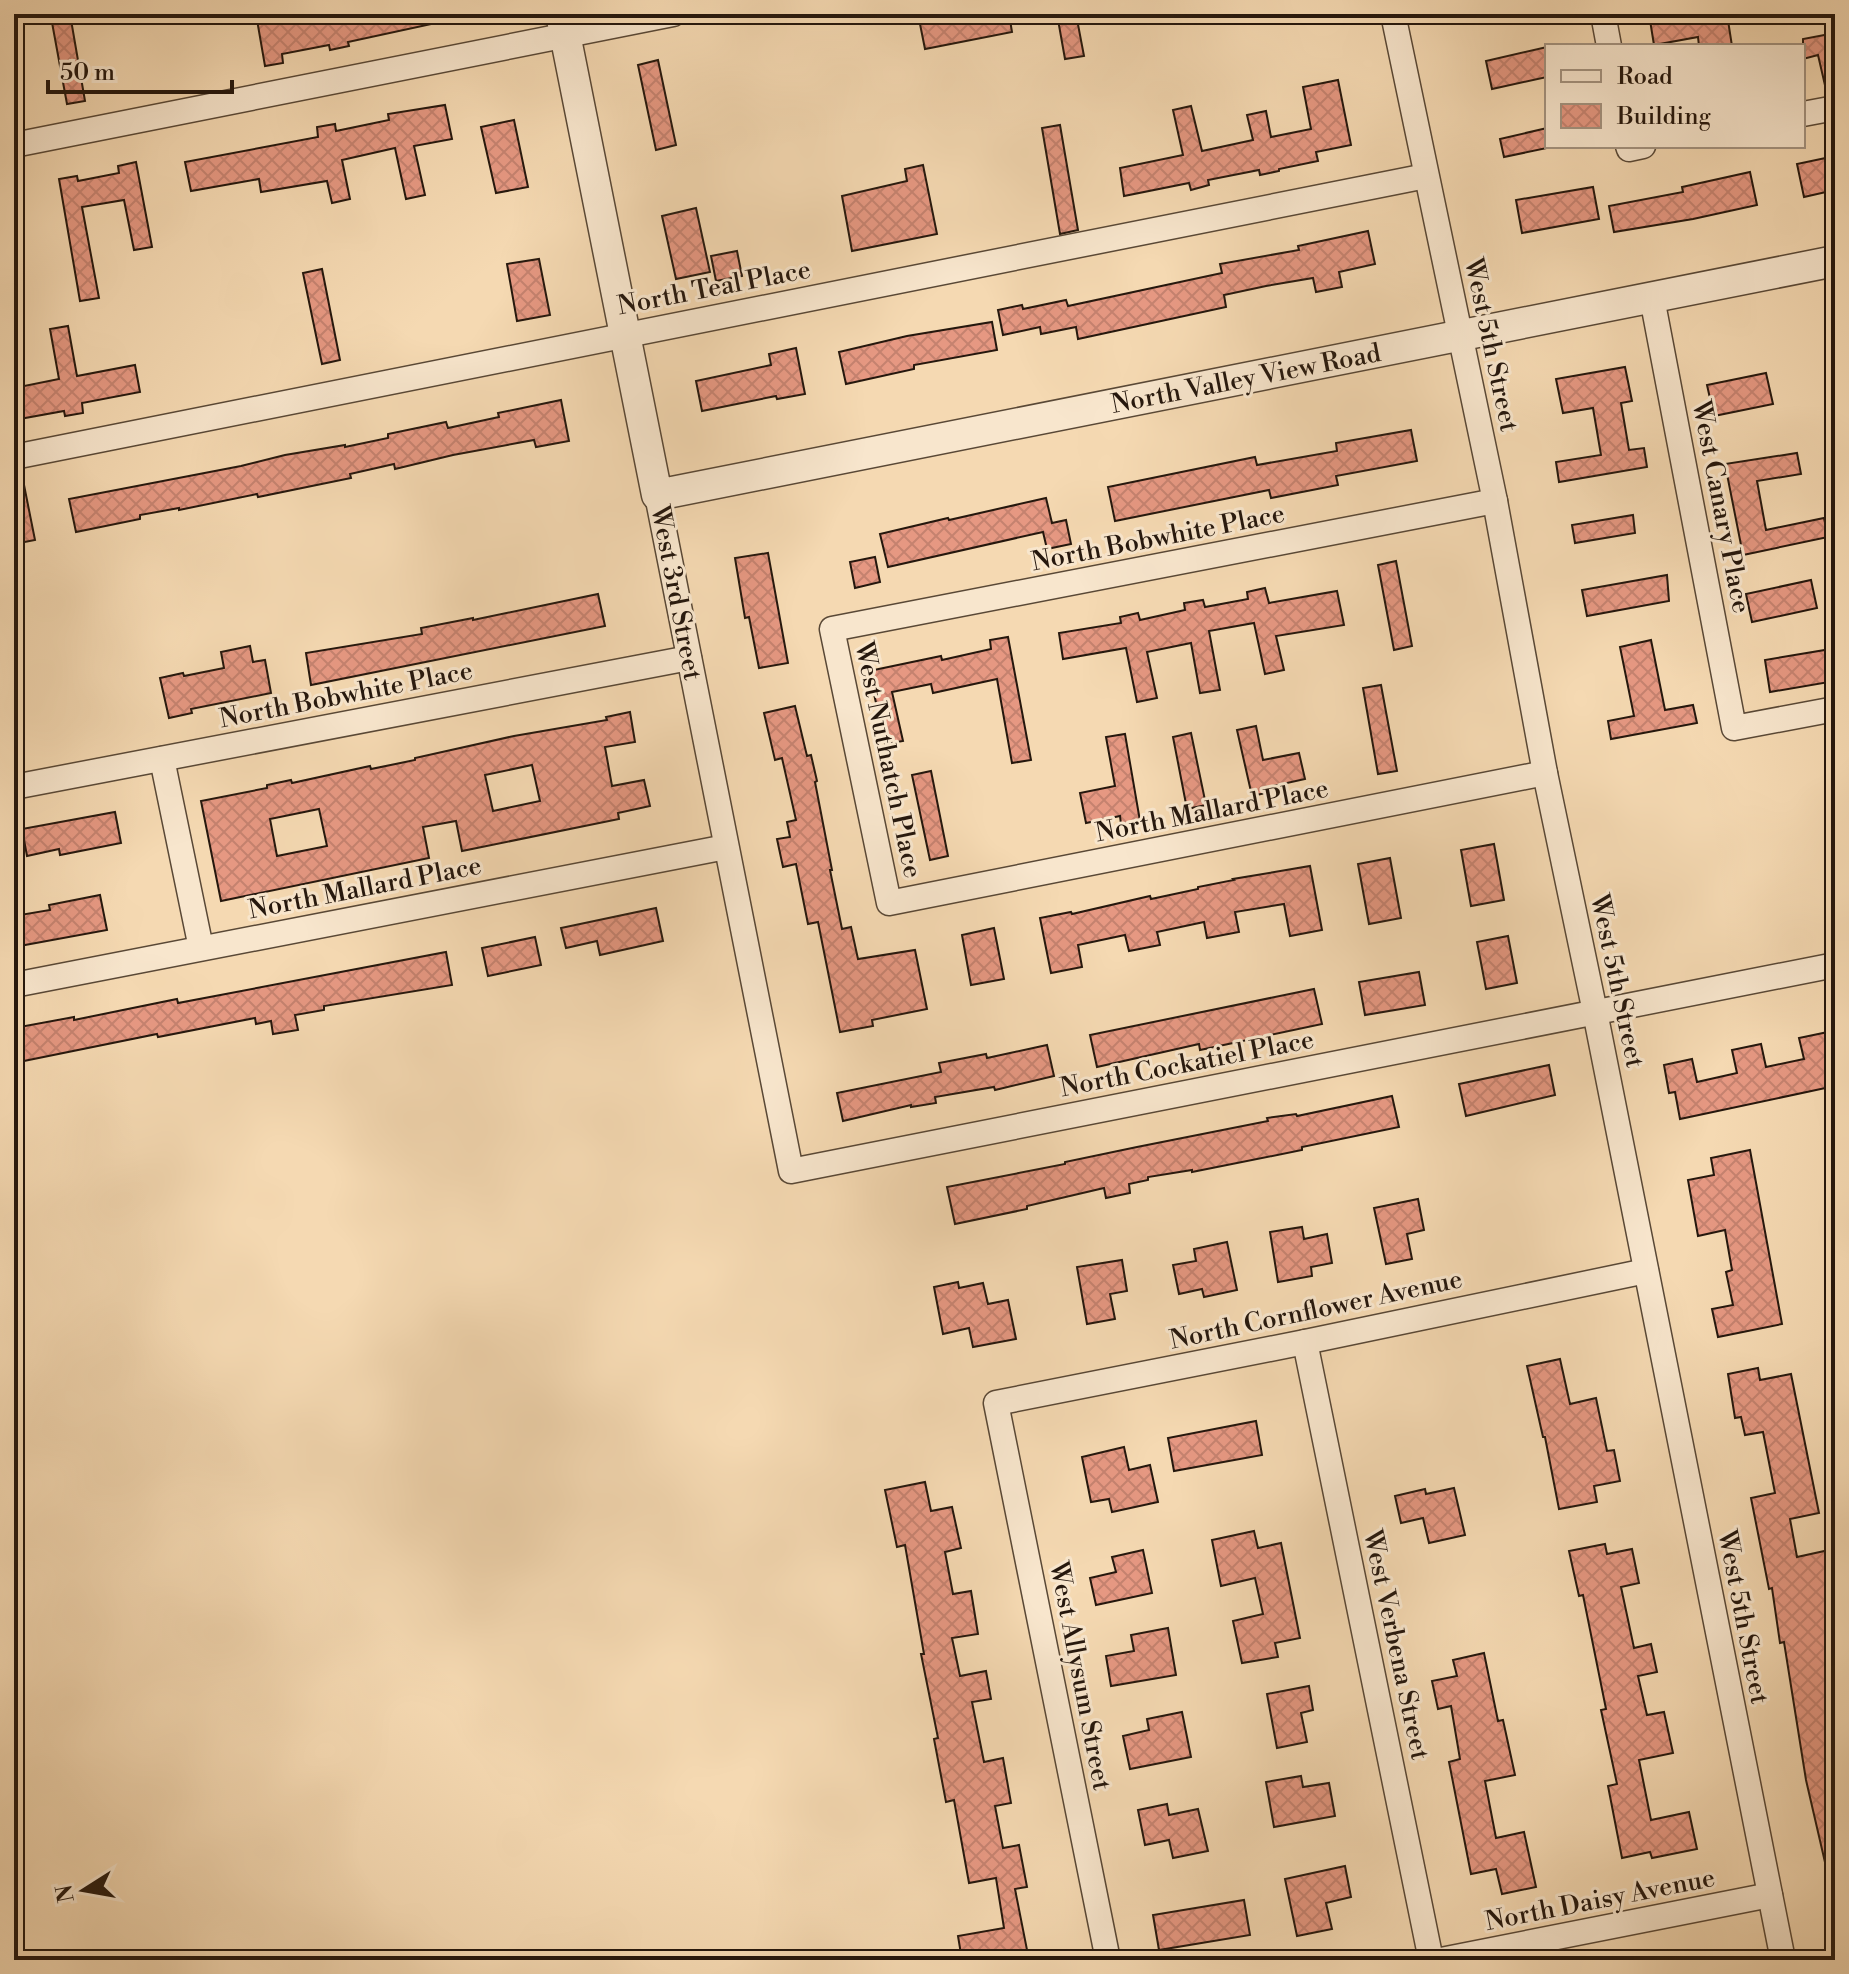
<svg xmlns="http://www.w3.org/2000/svg" width="1849" height="1974" font-family="'Libre Bodoni',serif">
<style>
.building{fill:url(#building-cross-hatch);stroke:#25170d;stroke-width:2;fill-rule:evenodd}
.lines{fill:none;stroke-linecap:round;stroke-linejoin:round}
.minor-casing{stroke:#594836;stroke-width:27}
.tertiary-casing{stroke:#594836;stroke-width:33}
.minor{stroke:#f8e6cd;stroke-width:24}
.tertiary{stroke:#f8e6cd;stroke-width:30}
.labels{text-anchor:middle;dominant-baseline:central;stroke-width:6;stroke-linejoin:round;paint-order:stroke}
.street-label{font-size:26px;fill:#25170d;stroke:#f8e6cd}
</style>
<defs>
<pattern id="building-cross-hatch" width="8" height="8" patternUnits="userSpaceOnUse" patternTransform="scale(2)"><rect width="8" height="8" fill="#e69882"/><path d="M0 0l8 8M0 8l8-8" fill="none" stroke="#c5826f"/></pattern>
</defs>
<rect width="100%" height="100%" fill="#f5d9b2"/>
<filter id="stains"><feTurbulence type="fractalNoise" baseFrequency=".0025" numOctaves="4"/><feColorMatrix values="0 0 0 0 .2 0 0 0 0 .09 0 0 0 0 .02 0 0 0 .5 -.17"/></filter>
<radialGradient id="worn" r=".72"><stop offset=".6" stop-color="#630" stop-opacity="0"/><stop offset="1" stop-color="#630" stop-opacity=".3"/></radialGradient>
<g class="building">
<path d="M70,14L85,101L67,104L51,17Z"/>
<path d="M256,14H275L276,21L310,14H435L436,23L348,42L349,46L330,50L329,45L282,54L283,63L265,66Z"/>
<path d="M918,14H1009L1012,32L925,49Z"/>
<path d="M1057,14H1076L1084,56L1065,59Z"/>
<path d="M1649,14H1727L1732,46H1699L1698,37L1654,45Z"/>
<path d="M1835,33V93L1827,94L1818,55L1803,59V39Z"/>
<path d="M1547,47V77L1492,89L1486,61Z"/>
<path d="M658,60L676,145L656,150L638,65Z"/>
<path d="M1338,80L1351,145L1316,152L1318,161L1279,169V171L1260,175L1259,170L1208,180L1209,185L1191,190L1189,183L1124,196L1120,168L1183,155L1173,110L1191,106L1202,151L1253,140L1247,115L1266,111L1271,137L1311,129L1303,87Z"/>
<path d="M445,105L452,139L414,146L425,195L406,199L395,148L342,160L350,199L332,203L327,181L261,192L259,179L191,191L185,162L318,137L317,127L335,124L336,131L389,120L388,114Z"/>
<path d="M514,120L528,187L496,193L481,127Z"/>
<path d="M1060,125L1078,230L1060,234L1042,128Z"/>
<path d="M1547,128V148L1504,157L1500,139Z"/>
<path d="M1835,156V190L1804,197L1797,164Z"/>
<path d="M136,162L152,247L134,250L124,200L82,207L99,298L80,301L59,179L77,176L78,181L119,173L118,166Z"/>
<path d="M923,165L937,234L852,251L842,196L907,181L905,169Z"/>
<path d="M1750,172L1757,205L1693,219L1614,232L1609,206L1683,192L1682,187Z"/>
<path d="M1593,187L1599,219L1522,233L1516,200Z"/>
<path d="M696,208L710,272L676,279L662,216Z"/>
<path d="M1368,231L1375,264L1339,272L1342,287L1316,292L1313,278L1266,286L1224,295L1226,307L1078,339L1076,327L1041,334L1040,327L1003,335L998,310L1022,305L1023,309L1066,300L1068,306L1222,273L1220,264L1299,250L1298,246Z"/>
<path d="M737,251L742,276L716,281L711,256Z"/>
<path d="M539,259L550,315L517,321L507,264Z"/>
<path d="M322,269L340,360L322,364L303,273Z"/>
<path d="M992,322L997,350L914,365V369L846,384L839,352L907,336Z"/>
<path d="M68,326L77,376L135,365L140,392L82,403L83,413L65,416L64,411L14,420V388L59,379L50,329Z"/>
<path d="M796,348L805,394L777,399L776,396L702,411L696,381L771,365L769,354Z"/>
<path d="M1625,367L1632,401L1621,403L1629,450L1644,448L1647,467L1559,482L1556,462L1601,455L1593,408L1563,413L1556,379Z"/>
<path d="M1766,373L1773,404L1714,416L1707,385Z"/>
<path d="M561,400L569,441L536,447L534,440L453,455L395,469L394,464L350,474L351,478L258,497L257,494L179,510V508L140,515V519L76,532L69,499L241,466L285,455L345,445V447L388,438V434L446,422L448,428L499,417L498,413Z"/>
<path d="M1411,430L1417,461L1336,476L1338,485L1271,498L1269,490L1115,521L1108,487L1255,457L1257,465L1337,451L1336,443Z"/>
<path d="M1797,453L1801,474L1757,481L1766,530L1824,518L1828,537L1743,555L1725,464Z"/>
<path d="M23,480L35,540L14,544V481Z"/>
<path d="M1046,498L1052,523L1066,520L1071,544L1047,549L1043,532L888,567L880,534L948,518L949,520Z"/>
<path d="M1633,515L1635,533L1575,543L1572,525Z"/>
<path d="M768,553L788,663L759,668L749,617L745,618L735,558Z"/>
<path d="M875,557L880,582L855,588L850,562Z"/>
<path d="M1396,561L1412,646L1394,650L1378,565Z"/>
<path d="M1667,575L1669,601L1587,616L1582,590Z"/>
<path d="M1811,580L1817,608L1752,622L1746,594Z"/>
<path d="M1265,588L1269,603L1337,591L1344,625L1276,636L1284,670L1265,674L1254,623L1209,631L1220,690L1200,693L1191,643L1147,652L1157,698L1137,702L1126,648L1063,659L1059,633L1121,623L1120,617L1138,613L1140,620L1185,610L1184,603L1203,600L1205,607L1248,599L1247,592Z"/>
<path d="M598,594L605,626L311,685L306,653L422,634L421,628L473,618V620Z"/>
<path d="M1008,637L1031,760L1012,763L997,679L933,693L931,684L892,692L903,741L885,744L869,671L941,656L942,660L991,649L990,640Z"/>
<path d="M1651,640L1665,710L1693,705L1697,723L1611,739L1608,721L1634,716L1620,647Z"/>
<path d="M250,646L253,662L265,660L271,693L191,709L192,713L169,718L160,678L183,673L184,676L224,668L221,652Z"/>
<path d="M1831,649L1835,681L1770,692L1765,660Z"/>
<path d="M1381,685L1397,771L1378,774L1363,688Z"/>
<path d="M795,706L807,756L811,755L817,781L815,782L832,870H830L842,929L851,927L858,959L915,950L927,1009L872,1020L873,1026L840,1032L818,922L808,924L796,864L783,867L777,839L790,837L787,822L796,820L782,758L775,760L764,713Z"/>
<path d="M630,712L635,742L605,747L612,786L644,780L650,806L618,813L619,819L462,851L456,821L423,827L429,858L221,901L201,801L267,788V785L291,780L292,783L370,766L371,769L415,760V758L514,736L607,720L606,717ZM532,765L540,801L493,811L485,775ZM319,809L327,846L277,856L270,819Z"/>
<path d="M1256,726L1263,760L1299,753L1305,779L1269,787L1270,792L1252,796L1237,730Z"/>
<path d="M1191,733L1206,805L1187,809L1173,737Z"/>
<path d="M1125,734L1140,821L1121,824L1120,816L1086,823L1080,793L1115,786L1106,737Z"/>
<path d="M931,771L948,856L930,860L912,775Z"/>
<path d="M115,812L121,843L60,855L59,849L27,856L22,829Z"/>
<path d="M1494,844L1504,900L1471,906L1461,850Z"/>
<path d="M1390,858L1401,918L1369,924L1358,864Z"/>
<path d="M1310,866L1322,930L1290,936L1284,904L1235,912L1239,932L1207,938L1204,922L1157,932L1160,945L1129,951L1125,935L1078,945L1082,967L1051,973L1040,918L1071,912L1072,914L1150,896L1151,899L1198,889V887L1234,880L1233,879Z"/>
<path d="M100,895L107,930L14,947V916L50,910L49,905Z"/>
<path d="M656,908L663,941L600,955L597,941L566,948L561,928Z"/>
<path d="M994,928L1004,979L971,985L962,935Z"/>
<path d="M1508,936L1517,983L1486,989L1477,942Z"/>
<path d="M535,937L541,965L488,976L482,948Z"/>
<path d="M446,952L452,985L324,1006V1010L295,1015L298,1030L273,1034L271,1021L256,1024L255,1018L158,1037L157,1034L14,1063V1028L74,1017V1020L177,999L178,1003Z"/>
<path d="M1419,972L1425,1005L1365,1015L1359,982Z"/>
<path d="M1314,989L1322,1024L1200,1050L1199,1044L1097,1067L1090,1035Z"/>
<path d="M1828,1032L1833,1054H1835V1086L1680,1119L1675,1092L1669,1093L1664,1065L1692,1059L1697,1082L1737,1073L1732,1050L1761,1044L1766,1067L1804,1059L1799,1038Z"/>
<path d="M1047,1045L1054,1076L995,1090L994,1087L935,1097L936,1103L911,1107V1105L843,1121L837,1093L941,1072L939,1063L986,1054L987,1058Z"/>
<path d="M1549,1065L1555,1095L1466,1116L1459,1084Z"/>
<path d="M1392,1096L1399,1127L1302,1147V1150L1192,1172V1170L1148,1177V1180L1129,1184L1130,1193L1106,1198L1104,1188L1027,1206V1209L955,1224L947,1187L1065,1164V1162L1137,1147L1268,1121L1267,1118L1296,1114L1297,1116Z"/>
<path d="M1750,1150L1782,1324L1718,1337L1712,1309L1733,1305L1726,1272L1732,1270L1725,1230L1698,1236L1688,1180L1714,1175L1711,1158Z"/>
<path d="M1418,1199L1424,1230L1407,1234L1412,1259L1386,1264L1374,1208Z"/>
<path d="M1302,1227L1304,1239L1327,1234L1332,1263L1311,1267L1312,1276L1278,1282L1270,1232Z"/>
<path d="M1227,1242L1237,1290L1204,1297L1202,1289L1179,1294L1173,1265L1196,1261L1194,1249Z"/>
<path d="M1122,1260L1127,1291L1110,1294L1115,1319L1087,1324L1077,1267Z"/>
<path d="M958,1282L959,1288L983,1283L988,1304L1008,1300L1016,1339L973,1347L969,1328L943,1334L934,1287Z"/>
<path d="M1560,1359L1570,1404L1596,1398L1607,1451L1614,1450L1620,1481L1594,1486L1597,1502L1559,1509L1545,1437H1543L1527,1366Z"/>
<path d="M1758,1368L1760,1380L1791,1374L1819,1513L1790,1519L1797,1557L1829,1550L1835,1578V1870L1827,1871L1806,1780L1784,1642L1780,1643L1772,1588L1769,1589L1751,1498L1775,1493L1763,1432L1745,1435L1741,1417L1735,1418L1728,1374Z"/>
<path d="M1256,1421L1262,1455L1174,1471L1168,1438Z"/>
<path d="M1124,1447L1129,1470L1150,1465L1158,1502L1112,1512L1109,1499L1091,1502L1082,1457Z"/>
<path d="M925,1482L931,1511L952,1507L961,1548L945,1552L953,1594L971,1591L978,1634L952,1638L960,1676L986,1671L991,1699L972,1702L984,1762L1003,1758L1011,1803L995,1806L1003,1848L1019,1845L1027,1887L1015,1889L1029,1960H962L958,1936L1004,1928L996,1878L969,1883L954,1800L946,1802L934,1739L938,1738L921,1654H924L905,1545L897,1547L885,1490Z"/>
<path d="M1454,1488L1465,1535L1429,1543L1423,1518L1401,1523L1395,1496L1425,1489L1426,1494Z"/>
<path d="M1254,1531L1258,1548L1281,1543L1300,1638L1275,1643L1278,1657L1242,1663L1233,1621L1263,1614L1255,1578L1221,1586L1212,1540Z"/>
<path d="M1605,1544L1607,1554L1632,1549L1639,1583L1621,1587L1634,1648L1651,1644L1657,1672L1638,1676L1647,1715L1664,1712L1673,1753L1639,1760L1651,1820L1689,1812L1697,1849L1652,1858L1650,1852L1622,1858L1608,1786L1617,1784L1601,1710L1606,1709L1583,1595L1579,1596L1569,1551Z"/>
<path d="M1143,1550L1152,1593L1096,1605L1090,1578L1116,1572L1112,1557Z"/>
<path d="M1168,1628L1176,1675L1111,1686L1106,1656L1134,1651L1131,1635Z"/>
<path d="M1484,1653L1498,1721L1503,1720L1515,1775L1485,1781L1496,1838L1524,1832L1536,1887L1502,1894L1496,1869L1471,1874L1449,1762L1460,1759L1451,1706L1438,1709L1432,1681L1457,1676L1453,1660Z"/>
<path d="M1309,1686L1313,1710L1301,1713L1307,1742L1277,1748L1267,1694Z"/>
<path d="M1182,1712L1191,1757L1130,1769L1123,1736L1149,1730L1147,1719Z"/>
<path d="M1301,1776L1303,1787L1329,1783L1335,1816L1274,1827L1266,1782Z"/>
<path d="M1167,1804L1169,1815L1198,1809L1208,1851L1173,1858L1169,1840L1145,1845L1138,1810Z"/>
<path d="M1345,1866L1351,1897L1326,1903L1332,1929L1297,1936L1285,1879Z"/>
<path d="M1244,1900L1250,1935L1159,1950L1153,1915Z"/>
</g>
<g class="lines">
<defs>
<g id="minor">
<path d="M1393,14L1495,501L1545,773L1595,1012L1783,1960"/>
<path d="M1603,14L1609,46"/>
<path d="M1803,114L1835,108"/>
<path d="M14,145L673,14"/>
<path d="M1628,146L1629,149L1643,146"/>
<path d="M1652,298L1734,728L1835,709"/>
<path d="M14,457L1426,176"/>
<path d="M657,495L791,1171L1835,965"/>
<path d="M1495,501L832,629L889,903L1545,773"/>
<path d="M162,759L201,948"/>
<path d="M14,787L689,658"/>
<path d="M14,985L726,847"/>
<path d="M1305,1342L1431,1960"/>
<path d="M1108,1960L996,1403L1305,1342L1646,1271"/>
<path d="M1441,1960L1770,1895"/>
</g>
<path id="tertiary" d="M561,14L657,495L1835,261"/>
</defs>
<use href="#minor" class="minor-casing"/>
<use href="#tertiary" class="tertiary-casing"/>
<use href="#minor" class="minor"/>
<use href="#tertiary" class="tertiary"/>
</g>
<g class="labels">
<g class="street-label">
<text transform="translate(714 288) rotate(-11)">North Teal Place</text>
<text transform="translate(1491 345) rotate(78)">West 5th Street</text>
<text transform="translate(1246 379) rotate(-11)">North Valley View Road</text>
<text transform="translate(1721 507) rotate(79)">West Canary Place</text>
<text transform="translate(1158 538) rotate(-11)">North Bobwhite Place</text>
<text transform="translate(676 593) rotate(79)">West 3rd Street</text>
<text transform="translate(346 695) rotate(-11)">North Bobwhite Place</text>
<text transform="translate(888 760) rotate(78)">West Nuthatch Place</text>
<text transform="translate(1212 811) rotate(-11)">North Mallard Place</text>
<text transform="translate(365 888) rotate(-11)">North Mallard Place</text>
<text transform="translate(1617 981) rotate(78)">West 5th Street</text>
<text transform="translate(1187 1064) rotate(-11)">North Cockatiel Place</text>
<text transform="translate(1316 1310) rotate(-12)">North Cornflower Avenue</text>
<text transform="translate(1743 1617) rotate(79)">West 5th Street</text>
<text transform="translate(1396 1645) rotate(78)">West Verbena Street</text>
<text transform="translate(1080 1676) rotate(79)">West Allysum Street</text>
<text transform="translate(1600 1900) rotate(-11)">North Daisy Avenue</text>
</g>
</g>
<rect width="1849" height="1974" fill="none" stroke="#f5d9b2" stroke-width="48"/>
<rect x="16" y="16" width="1817" height="1942" fill="none" stroke="#25170d" stroke-width="4"/>
<rect x="24" y="24" width="1801" height="1926" fill="none" stroke="#25170d" stroke-width="2"/>
<rect x="1545" y="44" width="260" height="104" fill="#f8e6cd" stroke="#a49380" stroke-width="2"/>
<rect x="1561" y="70" width="40" height="12" fill="#f8e6cd" stroke="#a49380" stroke-width="2"/>
<text x="1617" y="84" font-size="24" fill="#25170d">Road</text>
<rect x="1561" y="104" width="40" height="24" fill="url(#building-cross-hatch)" stroke="#a49380" stroke-width="2"/>
<text x="1617" y="124" font-size="24" fill="#25170d">Building</text>
<g transform="translate(84 1890) rotate(259)" stroke="#f8e6cd" stroke-width="6" paint-order="stroke">
<path d="M0-6L14 30L0 20L-14 30Z" fill="#25170d"/>
<text y="-12" font-size="22" font-weight="bold" text-anchor="middle" fill="#25170d">N</text>
</g>
<path d="M48 80v12h184v-12" fill="none" stroke="#25170d" stroke-width="4"/>
<text x="60" y="80" font-size="24" fill="#25170d" stroke="#f8e6cd" stroke-width="6" paint-order="stroke">50 m</text>
<rect width="100%" height="100%" filter="url(#stains)"/>
<rect width="100%" height="100%" fill="url(#worn)"/>
</svg>
